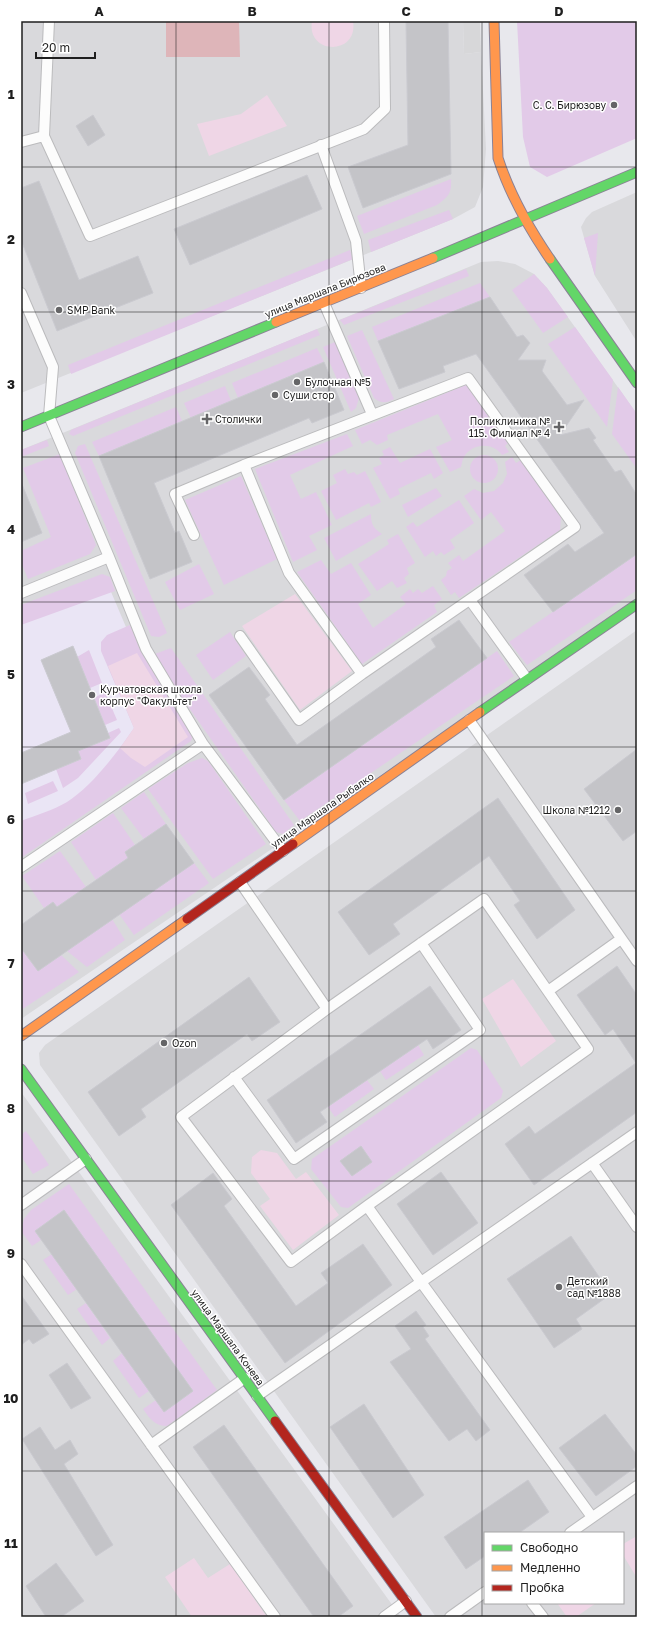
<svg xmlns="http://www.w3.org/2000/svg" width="658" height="1638" font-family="'Golos Text',sans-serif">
  <rect width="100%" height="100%" fill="#e8e8ed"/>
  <path fill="#d9d9dc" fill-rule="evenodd" d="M21 21H463L464 54 481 52 486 149 483 187 475 207 453 219 21 393Z
    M637 192V342L595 276 581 227 586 218 592 212Z
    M498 261 515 264 534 274 547 288 637 414V601L21 1019V450L481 262Z
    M637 630V1617H436L40 1065 39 1053 45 1045ZM485 1533H623V1603H485Z
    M21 1092 401 1617H21Z"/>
  <path fill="#eae5f5" d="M106 580 137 653 188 737 21 853V613Z"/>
  <path fill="#e2cae8" d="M517 21H637V138L547 177 530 167 523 137Z
    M451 179C452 194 448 197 437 205L364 234 357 216Z
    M449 210 453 219 371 252 368 240Z
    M598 233 595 276 584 238Z
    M350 250 353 259 71 374 68 365Z
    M466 269 469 276 344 325 340 320Z
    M534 274 547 288 568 317 543 333 512 290Z
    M480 283 490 297 378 341 372 327Z
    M575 327 613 380 607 427 548 344Z
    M317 329 320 335 73 436 69 434 71 430Z
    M362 330 394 399C386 403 382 404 374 398L347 336Z
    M335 342 359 398 356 408 351 412 323 347Z
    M317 348 324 362 238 398 232 383Z
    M466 385 508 443 505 446 509 452 502 455C493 442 472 443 464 457 462 460 462 464 461 467L450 472 436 447 452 440 438 414 387 435 388 440 377 445 370 440 362 444 355 430Z
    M225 386 231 401 191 418 184 403Z
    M618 387 637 414V469L612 434Z
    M176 407 182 421 99 456 92 442Z
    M347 434 353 446 290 475 301 499 316 492 332 525 309 536 317 550 293 562 255 469Z
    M47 440 49 446 21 457V450Z
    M85 444 167 633 159 637 151 636 75 453 78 446Z
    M390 447 400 463 430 449 443 473 434 479 431 473 398 489 400 494 390 499 373 468 382 464 379 458 384 455 382 451Z
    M60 454 96 545 90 554 28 579 21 562V551L51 537 23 468Z
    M470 469a14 14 0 1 1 28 0a14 14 0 1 1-28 0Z
    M512 457 516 463 521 460 561 517 560 530 459 598 455 592 451 595 441 580 446 576 447 571 452 568 448 563 459 555 463 561 505 531 491 512 481 520 464 496 474 489 483 493 494 491 503 483 507 474 505 462Z
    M345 469 348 474 354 472 357 475 365 471 381 502 371 507 369 503 336 520 321 491 337 483 333 475Z
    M241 476 277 559 224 585 185 500Z
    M436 488 442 496 408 517 402 505Z
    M459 500 474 523 450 540 455 548 444 555 441 552 436 556 433 551 425 557 406 527 413 522 417 527Z
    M371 514C371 524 373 528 382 534L336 561 324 538Z
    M398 534 415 563 407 568 409 574 404 578 407 583 397 588 392 581 377 591 358 564 389 544 387 540Z
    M637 554V590L527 665 509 642Z
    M321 560 331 574 351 563 371 595 358 604 373 628 406 604 400 597 410 589 413 593 418 589 422 593 433 586 442 599 434 605 437 612 362 664 297 572Z
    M199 564 214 594 180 610 165 582Z
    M102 574 110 577 115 591 21 625V605Z
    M130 625 141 652 193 736 191 741 21 858V821C36 815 54 810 67 802 92 786 117 753 134 728L101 651V642L107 635Z
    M230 632 246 656 213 680 196 655Z
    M171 648 294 825 283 834 276 832 173 685 155 654Z
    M89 650 102 683 90 688 77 657Z
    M497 651 514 676 300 821 284 800Z
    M105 692 117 720 105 725 94 698Z
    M119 728 121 732 78 778 63 788 56 769 81 759 78 751 110 738 108 733Z
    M202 758 208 761 266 844 213 879 148 789 188 763Z
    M53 781 58 791 28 804 25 793Z
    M144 792 166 824 144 839 121 808Z
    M113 813 135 845 125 852 128 858 96 880 71 842Z
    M60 851 86 887 57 907 53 903 44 908 22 876Z
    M194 863 209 883 134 935 119 914Z
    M112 919 125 940 87 967 67 951Z
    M21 948 38 971 61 955 79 972 21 1010Z
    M418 1045 424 1055 386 1080 380 1071Z
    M471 1048 477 1050 503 1091 501 1098 348 1208 341 1207 311 1169 312 1159Z
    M367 1080 374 1089 335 1117 328 1107Z
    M26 1131 49 1165 33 1174 21 1156V1135Z
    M69 1184 217 1390 167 1426C155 1426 150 1419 143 1409L156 1400 164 1412 193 1391 64 1210 35 1231 41 1240 32 1246 21 1231 24 1219 31 1210Z
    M52 1254 77 1289 68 1295 43 1260Z
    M86 1303 110 1338 102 1345 77 1309Z
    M122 1353 149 1391 139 1398 113 1361Z"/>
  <path fill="#efd6e6" d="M312 21H353C359 56 306 55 312 21Z
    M267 95 287 126 209 156 197 124 241 114Z
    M295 594 352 671 300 710 242 626Z
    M137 653 188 737 145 767 131 758 120 748 134 728 108 666Z
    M513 979 556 1041 521 1067 482 999Z
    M261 1150 277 1153 296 1179 306 1172 339 1215 293 1250 260 1206 270 1199 251 1173 252 1157Z
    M637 1536V1578L623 1555V1544Z
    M194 1558 208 1578 230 1564 267 1617H192L165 1577Z
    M557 1603H596L576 1617H567Z"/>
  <path fill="#deb5b9" d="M166 21H239L240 57H166Z"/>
  <path fill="#d7d7d9" d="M463 21H480L481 52 464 54Z"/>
  <path fill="#c4c4c8" stroke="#cacad0" d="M406 21H448L451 174 363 208 348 167 408 145Z
    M93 115 105 135 88 146 76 126Z
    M307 175 322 209 190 265 174 229Z
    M39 181 79 280 138 256 153 293 57 331 21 240V188Z
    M490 297 517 337 523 335 530 343 518 360H546L542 371 567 405 584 400 560 435 589 428 596 438 593 440 615 472 621 470 637 495V554L553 612 524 575 568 544 575 552 604 533 476 354 443 366 445 372 399 389 378 341Z
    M324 362 344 410 312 423 309 418 154 483 175 533 179 531 192 562 150 579 99 456Z
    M21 482 42 533 21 542Z
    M459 620 487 658 284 800 209 695 249 667 270 695 265 699 297 745 436 647 431 639Z
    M73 646 110 738 78 751 81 759 21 784V753L71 732 41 660Z
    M637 749V831L623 841 584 789Z
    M498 798 575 910 537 939 514 905 520 901 489 856 393 924 400 934 369 955 338 912Z
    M166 824 194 863 38 971 21 948V925L53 902 57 907 128 858 125 852Z
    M617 966 637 995V1112L534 1185 505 1144 529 1126 535 1134 636 1063 613 1029 605 1035 577 995Z
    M249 977 280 1022 252 1041 247 1034 141 1109 146 1117 119 1136 88 1092Z
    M430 986 461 1030 433 1049 427 1039 367 1080 320 1112 327 1122 296 1143 267 1100Z
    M361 1146 372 1162 352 1176 340 1161Z
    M441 1172 478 1223 433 1255 397 1204Z
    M213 1173 232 1199 224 1206 296 1306 328 1283 321 1273 363 1244 392 1285 285 1363 171 1205Z
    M64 1210 193 1391 164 1412 35 1231Z
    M571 1236 611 1294 576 1319 582 1329 554 1348 507 1279Z
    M21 1295 49 1334 33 1344 29 1339 21 1345Z
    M416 1311 426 1325 423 1327 429 1336 425 1339 490 1430 476 1441 467 1429 449 1441 390 1362 411 1349 395 1326Z
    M67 1363 91 1398 71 1409 49 1375Z
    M364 1404 424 1495 393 1518 330 1427Z
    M605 1414 637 1455V1466L596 1496 559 1448Z
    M224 1425 353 1606 338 1617H314L193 1447Z
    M40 1427 55 1450 70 1440 78 1454 64 1464 113 1545 96 1556 22 1439Z
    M528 1480 549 1512 519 1533H485V1556L466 1569 444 1537Z
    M56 1563 84 1601 61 1617H46L26 1586Z"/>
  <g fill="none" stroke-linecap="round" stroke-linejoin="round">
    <defs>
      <path id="lane" d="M49 21 44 136 90 236 364 129 385 109 384 21
        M21 142 44 136
        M321 145 356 241 361 288
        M21 293 53 367 49 416 109 557 146 649 203 744 283 851
        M324 303 372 414
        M194 535 175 494 244 465
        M21 593 109 557
        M470 600 527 679
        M240 636 299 720 362 674 575 527 468 378 244 465 289 573 362 674
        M469 720 637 961
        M21 867 203 744
        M240 882 327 1009
        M484 899 588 1049 367 1206 291 1262 181 1117 327 1009Z
        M548 991 621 939
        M234 1077 294 1159 480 1030 421 943
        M592 1163 637 1227
        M21 1205 86 1159
        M367 1206 421 1282 592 1517
        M21 1264 275 1617
        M257 1396 637 1132
        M151 1445 245 1378
        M570 1533 637 1486
        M532 1603 543 1617
        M384 1617 406 1601
        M450 1617 485 1592"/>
      <path id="fast" d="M433 258 637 172
        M550 259 637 383
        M21 427 276 322
        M480 712 637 604
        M21 1069 275 1421"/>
      <path id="slow" d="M494 21 498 158C510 195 528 227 550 259
        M276 322 433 258
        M293 844 480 712
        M21 1036 187 919"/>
      <path id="jam" d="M187 919 293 844
        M275 1421 417 1617"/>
    </defs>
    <use href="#lane" stroke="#bbbbbd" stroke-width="12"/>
    <use href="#fast" stroke="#8a8296" stroke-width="11"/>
    <use href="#slow" stroke="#8a8296" stroke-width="11"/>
    <use href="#jam" stroke="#8a8296" stroke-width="11"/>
    <use href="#lane" stroke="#fcfcfc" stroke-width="10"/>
    <use href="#fast" stroke="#63d668" stroke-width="9"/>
    <use href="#slow" stroke="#ff974d" stroke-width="9"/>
    <use href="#jam" stroke="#b3261e" stroke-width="9"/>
  </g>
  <path fill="none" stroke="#1f1f1f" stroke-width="1" stroke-opacity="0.55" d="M176 21V1617M329 21V1617M482 21V1617M21 167H637M21 312H637M21 457H637M21 602H637M21 747H637M21 891H637M21 1036H637M21 1181H637M21 1326H637M21 1471H637"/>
  <g fill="#656567" stroke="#fff" stroke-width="1.5">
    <circle cx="614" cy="105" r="4"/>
    <circle cx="59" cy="310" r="4"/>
    <circle cx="297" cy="382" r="4"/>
    <circle cx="275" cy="395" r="4"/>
    <path d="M205 413h4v4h4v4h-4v4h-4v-4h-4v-4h4z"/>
    <path d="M557 421h4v4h4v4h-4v4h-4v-4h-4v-4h4z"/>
    <circle cx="92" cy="695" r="4"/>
    <circle cx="618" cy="810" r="4"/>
    <circle cx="164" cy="1043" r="4"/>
    <circle cx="559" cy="1287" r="4"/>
  </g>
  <g text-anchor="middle" stroke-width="3" stroke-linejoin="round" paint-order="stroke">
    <g font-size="10" fill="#1f1f1f" stroke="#fff" text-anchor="start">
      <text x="606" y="109" text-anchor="end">С. С. Бирюзову</text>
      <text x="67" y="314">SMP Bank</text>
      <text x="305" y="386">Булочная №5</text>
      <text x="283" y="399">Суши стор</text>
      <text x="215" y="423">Столички</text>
      <text x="550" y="425" text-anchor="end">Поликлиника №<tspan x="550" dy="12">115. Филиал № 4</tspan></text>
      <text x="100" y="693">Курчатовская школа<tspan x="100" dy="12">корпус "Факультет"</tspan></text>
      <text x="610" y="814" text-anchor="end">Школа №1212</text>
      <text x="172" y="1047">Ozon</text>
      <text x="567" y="1285">Детский<tspan x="567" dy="12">сад №1888</tspan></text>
    </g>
    <g font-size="10" fill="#1f1f1f" stroke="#fff">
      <text transform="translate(325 290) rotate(-22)" y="4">улица Маршала Бирюзова</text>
      <text transform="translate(322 810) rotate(-35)" y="4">улица Маршала Рыбалко</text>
      <text transform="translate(228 1337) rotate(54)" y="4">улица Маршала Конева</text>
    </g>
  </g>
  <rect width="658" height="1638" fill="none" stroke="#ffffff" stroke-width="44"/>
  <rect x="484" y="1532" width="140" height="72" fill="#ffffff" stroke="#a5a5a5"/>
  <rect x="492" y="1545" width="20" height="6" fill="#63d668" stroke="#a5a5a5"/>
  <text x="520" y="1552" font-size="12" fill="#1f1f1f">Свободно</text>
  <rect x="492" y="1565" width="20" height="6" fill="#ff974d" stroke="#a5a5a5"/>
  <text x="520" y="1572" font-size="12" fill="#1f1f1f">Медленно</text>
  <rect x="492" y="1585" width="20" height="6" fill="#b3261e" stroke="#a5a5a5"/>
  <text x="520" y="1592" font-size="12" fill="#1f1f1f">Пробка</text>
  <path d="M36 52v6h59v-6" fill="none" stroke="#1f1f1f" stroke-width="2"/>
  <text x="42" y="52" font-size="12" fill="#1f1f1f" stroke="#ffffff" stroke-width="3" paint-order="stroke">20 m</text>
  <rect x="22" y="22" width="614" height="1594" fill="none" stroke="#1f1f1f" stroke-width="1.5"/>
  <g font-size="13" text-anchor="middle" font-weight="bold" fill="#1f1f1f">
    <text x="99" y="16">A</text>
    <text x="252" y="16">B</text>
    <text x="406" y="16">C</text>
    <text x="559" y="16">D</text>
    <text x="11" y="99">1</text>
    <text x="11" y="244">2</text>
    <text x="11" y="389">3</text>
    <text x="11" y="534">4</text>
    <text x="11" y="679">5</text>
    <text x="11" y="824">6</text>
    <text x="11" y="968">7</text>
    <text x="11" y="1113">8</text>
    <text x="11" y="1258">9</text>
    <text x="11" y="1403">10</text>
    <text x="11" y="1548">11</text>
  </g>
</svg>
